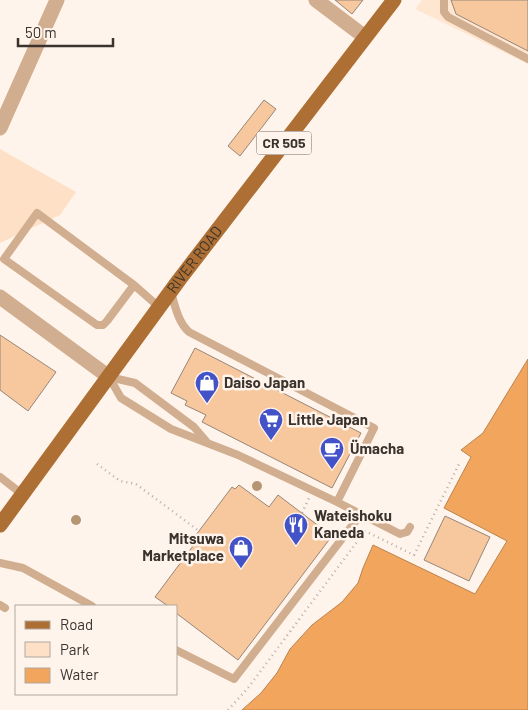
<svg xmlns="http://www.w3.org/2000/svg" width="528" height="710" font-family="Barlow,sans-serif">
  <rect width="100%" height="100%" fill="#fff4eb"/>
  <path fill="#ffe6d1" d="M422 0H528V64L415 9Z"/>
  <path fill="#fee0c6" d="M0 149 76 192 60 215 0 243Z"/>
  <path fill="#f2a55c" stroke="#bb834e" d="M528 359V710H242L261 693 277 673 290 649 312 625 342 602 358 583 363 568 373 545 475 594 507 541 444 508 471 457 461 450 483 433Z"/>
  <path fill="#f7c79e" stroke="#978779" d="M335 0H363L352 14Z
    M451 0H528V51L456 14Z
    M264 100 276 109 240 156 228 146Z
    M0 335 56 372 28 411 0 390Z
    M195 348 361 433 332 488 202 422 206 415 185 405 187 401 171 393Z
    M239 485 269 507 278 495 332 536 238 660 176 613V606H168L155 597 196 542 193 539 232 487 235 489Z
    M445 516 490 537 469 581 424 560Z"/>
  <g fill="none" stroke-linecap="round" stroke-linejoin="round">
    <path stroke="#b7aea6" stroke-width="2.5" stroke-dasharray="1 4" stroke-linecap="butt" d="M97 464 120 481 136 484 199 531
      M302 513 309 498
      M228 710 248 688 365 531 414 555 460 462"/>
    <path stroke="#d1ae90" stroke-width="8" d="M444 0V12L448 17 528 59
      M134 285 107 321 103 325H97L4 259 37 213 134 285 159 307
      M171 292C175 306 178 322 189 332L374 428 337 502
      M109 377 121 398 171 429 238 455 337 502 400 534 407 532 410 527
      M109 377 135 383 194 427 206 441
      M0 477 22 494
      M0 563 23 568 92 606
      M0 605 5 608
      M176 650 234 679 361 514"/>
    <path stroke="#d1ae90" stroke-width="15" d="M316 0 365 37
      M0 128 57 0
      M0 297 109 377"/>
    <path stroke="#ad6f33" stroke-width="15" id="s1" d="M0 525 179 280 394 0"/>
  </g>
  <g fill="#b69573">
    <circle cx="257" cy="486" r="5"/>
    <circle cx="76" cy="520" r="5"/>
  </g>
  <defs>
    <symbol id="shop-pin" viewBox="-11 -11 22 30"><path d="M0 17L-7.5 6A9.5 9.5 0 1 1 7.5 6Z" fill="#4353c7" stroke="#fff4eb"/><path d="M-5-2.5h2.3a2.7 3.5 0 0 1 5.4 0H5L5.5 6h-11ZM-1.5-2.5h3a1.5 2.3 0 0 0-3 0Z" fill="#fff"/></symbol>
    <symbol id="supermarket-pin" viewBox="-11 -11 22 30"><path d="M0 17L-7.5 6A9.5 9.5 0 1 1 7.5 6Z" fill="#4353c7" stroke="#fff4eb"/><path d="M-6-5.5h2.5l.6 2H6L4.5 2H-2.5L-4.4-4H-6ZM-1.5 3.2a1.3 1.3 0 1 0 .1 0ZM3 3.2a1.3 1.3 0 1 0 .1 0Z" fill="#fff"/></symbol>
    <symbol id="cafe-pin" viewBox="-11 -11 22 30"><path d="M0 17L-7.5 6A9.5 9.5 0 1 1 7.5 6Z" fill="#4353c7" stroke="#fff4eb"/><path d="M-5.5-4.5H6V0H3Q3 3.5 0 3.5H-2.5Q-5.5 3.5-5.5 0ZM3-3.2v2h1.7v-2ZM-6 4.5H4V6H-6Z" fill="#fff"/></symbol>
    <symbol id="restaurant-pin" viewBox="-11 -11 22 30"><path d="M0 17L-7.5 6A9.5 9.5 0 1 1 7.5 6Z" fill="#4353c7" stroke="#fff4eb"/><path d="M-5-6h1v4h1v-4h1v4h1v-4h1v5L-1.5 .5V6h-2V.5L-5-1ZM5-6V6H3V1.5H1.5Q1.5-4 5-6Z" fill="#fff"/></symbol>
  </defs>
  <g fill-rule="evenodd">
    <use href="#shop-pin" x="193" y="369" width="28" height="38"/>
    <use href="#supermarket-pin" x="257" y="406" width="28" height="38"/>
    <use href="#cafe-pin" x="318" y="435" width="28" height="38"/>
    <use href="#restaurant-pin" x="282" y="511" width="28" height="38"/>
    <use href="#shop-pin" x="227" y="534" width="28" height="38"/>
  </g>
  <g text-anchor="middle" stroke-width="5" stroke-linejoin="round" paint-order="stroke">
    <rect fill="#fff4eb" stroke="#756d66" stroke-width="1" x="256.5" y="131.5" width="55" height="23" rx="4"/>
    <g font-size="14" font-weight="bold" fill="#3a332d">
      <text x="284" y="148">CR 505</text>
    </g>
    <g font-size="15" fill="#3a332d" stroke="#fff4eb">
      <text dy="5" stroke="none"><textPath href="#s1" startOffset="329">RIVER ROAD</textPath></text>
    </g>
    <g font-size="15" font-weight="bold" fill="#3a332d" stroke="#fff4eb" text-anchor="start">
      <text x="224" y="388">Daiso Japan</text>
      <text x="288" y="425">Little Japan</text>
      <text x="350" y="454">Ümacha</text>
      <text x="314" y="521">Wateishoku<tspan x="314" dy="17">Kaneda</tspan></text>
      <text x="224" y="544" text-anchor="end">Mitsuwa<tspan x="224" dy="17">Marketplace</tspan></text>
    </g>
  </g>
  <rect x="15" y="605" width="162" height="90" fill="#fff4eb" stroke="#b0a79f"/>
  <rect x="25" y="621" width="25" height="8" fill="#ad6f33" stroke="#b0a79f"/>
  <text x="60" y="630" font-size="15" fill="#3a332d">Road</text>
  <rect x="25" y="642" width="25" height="15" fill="#fee0c6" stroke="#b0a79f"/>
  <text x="60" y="655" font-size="15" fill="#3a332d">Park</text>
  <rect x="25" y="668" width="25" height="15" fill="#f2a55c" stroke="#b0a79f"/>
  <text x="60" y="680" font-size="15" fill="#3a332d">Water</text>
  <path d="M18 38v8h95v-8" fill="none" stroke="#3a332d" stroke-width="2.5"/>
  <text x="25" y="38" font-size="15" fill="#3a332d" stroke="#fff4eb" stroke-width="4" paint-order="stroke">50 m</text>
</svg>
